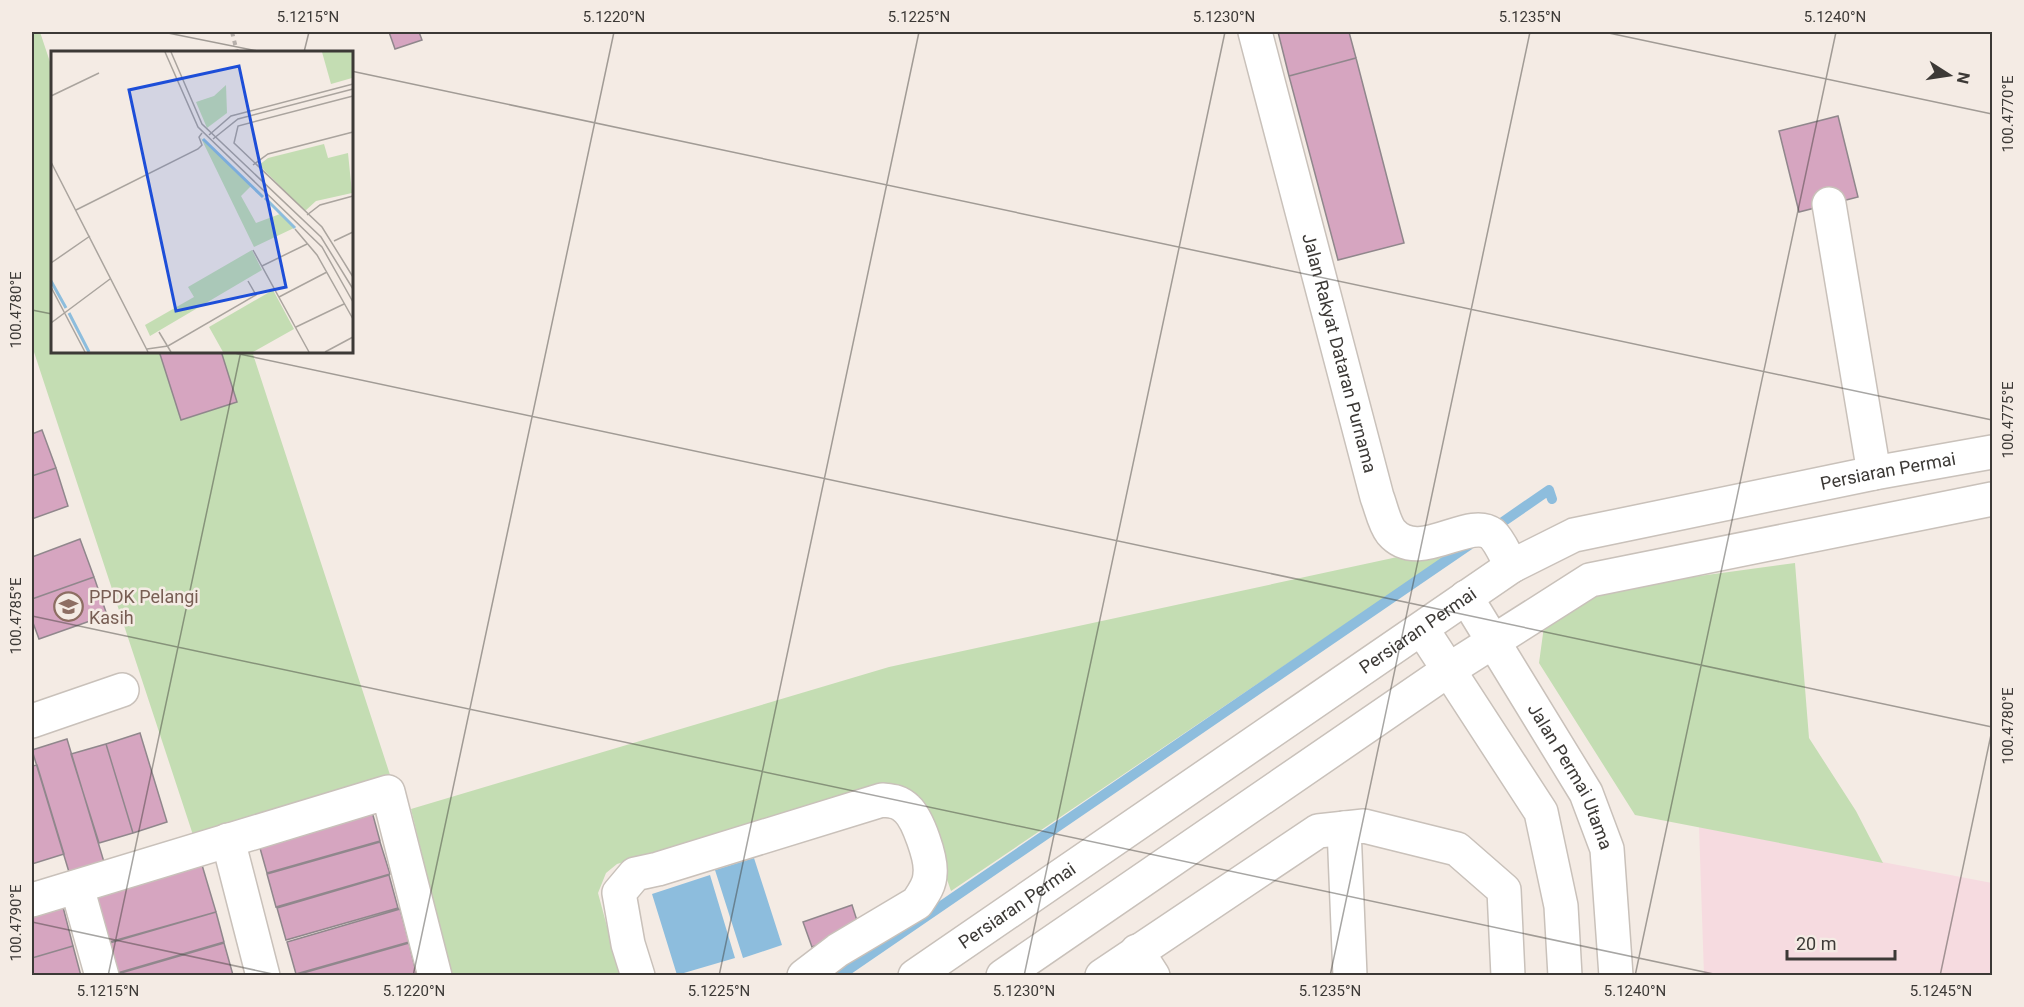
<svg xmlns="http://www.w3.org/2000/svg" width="2024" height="1007" font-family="Roboto,sans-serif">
  <rect width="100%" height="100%" fill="#f4ebe4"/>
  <path fill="#f6dbe0" d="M1699 827 1992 883V975H1704Z"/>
  <path fill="#c4ddb3" d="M32 32H40L52 68V351H252L392 781 193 835 32 346Z
    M1467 542 951 891 920 802 884 784 617 864 606 873 598 893 620 975H451L411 809 889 667Z
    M1795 563 1809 738 1856 811 1883 863 1635 815 1539 663 1545 619 1597 590Z"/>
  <path fill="#8dbddd" d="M754 858 782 945 743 958 715 870Z
    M710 875 735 958 677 975 652 894Z"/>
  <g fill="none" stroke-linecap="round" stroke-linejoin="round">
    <path stroke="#8dbddd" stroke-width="10" d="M1494 528 1549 490 1552 499
      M839 976 1469 545"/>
  </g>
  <path fill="#d6a5c0" stroke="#90878c" stroke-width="1.5" d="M389 32H419L422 40 395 49Z
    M1278 32H1349L1356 58 1289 76Z
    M1356 58 1404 243 1338 260 1289 76Z
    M1838 116 1858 197 1799 212 1779 131Z
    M159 351H221L237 402 181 420Z
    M42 430 56 468 32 476V434Z
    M56 468 68 506 32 519V476Z
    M80 539 94 577 32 599V557Z
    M94 577 107 615 39 639 32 620V599Z
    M140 733 167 822 133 833 106 744Z
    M67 739 104 862 69 872 32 750Z
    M106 744 133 833 99 843 71 754Z
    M37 765 64 854 32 864V766Z
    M371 808 380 841 267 873 258 841Z
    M380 842 390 874 276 907 267 874Z
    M202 865 216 912 106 943 92 896Z
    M389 875 398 908 286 940 277 908Z
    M852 905 860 930 812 947 803 922Z
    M63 907 73 946 32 958V916Z
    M400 909 409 942 296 974 287 942Z
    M216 912 224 942 114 974 106 944Z
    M224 943 233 975H114Z
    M409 943 417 976 296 975Z
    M73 946 81 976H32V958Z"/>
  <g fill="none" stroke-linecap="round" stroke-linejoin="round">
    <defs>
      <g id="minor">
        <path id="s1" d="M1255 32 1377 497C1381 507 1384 523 1391 532 1419 565 1468 516 1492 534 1500 541 1506 557 1512 566"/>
        <path d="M1829 204 1874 473"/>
        <path id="s2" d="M1466 597 1586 793 1607 849 1616 976"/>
        <path d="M1422 629 1541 812 1561 906 1565 976"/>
        <path d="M32 721 122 690"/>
        <path d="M1344 828 1350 976"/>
        <path d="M228 840 263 976"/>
        <path d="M77 887 102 976"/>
        <path d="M32 900 388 792 435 976"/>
        <path d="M1137 951 1153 976"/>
        <path d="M638 976 628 944 619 893 635 874 658 869 882 800C892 801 899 801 907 809 918 819 932 859 930 874 930 885 923 894 917 903L838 950 804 976"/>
        <path id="s3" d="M915 976 1512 566 1574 535 1874 473 1992 452"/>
        <path d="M1003 976 1450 669 1590 580 1992 499"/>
        <path d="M1102 976 1318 831 1364 826 1457 849 1504 890 1508 976"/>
      </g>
    </defs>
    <use href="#minor" stroke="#c9c1ba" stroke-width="36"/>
    <path stroke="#b6afaa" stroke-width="4" stroke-dasharray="4.5 4.5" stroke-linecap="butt" d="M232 32 237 52"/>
    <use href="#minor" stroke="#fff" stroke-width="33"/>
  </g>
  <path fill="none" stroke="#3c3936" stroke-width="1.5" stroke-opacity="0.45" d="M163 32 262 52M1604 32 1992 114M304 52 309 32M351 71 1992 420M32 310 52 314M225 351 1992 727M32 616 1723 976M32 922 282 976M108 976 241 351M413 976 614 32M719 976 919 32M1024 976 1225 32M1330 976 1530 32M1635 976 1836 32M1940 976 1992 730"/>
  <defs>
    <symbol id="school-ring" viewBox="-11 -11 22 22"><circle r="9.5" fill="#f4ebe4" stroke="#8d6e63" stroke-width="1.5"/><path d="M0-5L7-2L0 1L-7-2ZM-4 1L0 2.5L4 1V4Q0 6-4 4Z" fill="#8d6e63"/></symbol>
  </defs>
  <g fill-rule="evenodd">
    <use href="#school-ring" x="52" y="590" width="33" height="33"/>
  </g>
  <g text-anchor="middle" stroke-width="5" stroke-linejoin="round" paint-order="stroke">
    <g font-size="18" fill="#3c3936" stroke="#f4ebe4">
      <text dy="6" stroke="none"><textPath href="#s1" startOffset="332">Jalan Rakyat Dataran Purnama</textPath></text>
      <text dy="6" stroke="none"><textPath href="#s3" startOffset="1114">Persiaran Permai</textPath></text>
      <text dy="6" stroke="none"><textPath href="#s3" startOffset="610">Persiaran Permai</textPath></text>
      <text dy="6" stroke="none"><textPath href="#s2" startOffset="208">Jalan Permai Utama</textPath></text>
      <text dy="6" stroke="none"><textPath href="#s3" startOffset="124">Persiaran Permai</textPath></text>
    </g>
    <g font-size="18" fill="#785e54" stroke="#f4ebe4" text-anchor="start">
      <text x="89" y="603">PPDK Pelangi<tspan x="89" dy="21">Kasih</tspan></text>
    </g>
  </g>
  <g transform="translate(51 51)">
    <rect width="302" height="302" fill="#f4ebe4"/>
    <path d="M271 1H301V27L280 33ZM175 34 176 62 156 77 145 51 163 45ZM150 87 200 135 190 145 205 172 229 163 243 177 203 196ZM273 93 277 107 297 102 301 142 265 150 254 160 208 114 217 107ZM201 199 211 219 99 285 94 274 143 246 137 236ZM222 239 243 278 202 301H172L158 276Z" fill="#c4ddb3"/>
    <path fill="none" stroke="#8dbddd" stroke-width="3" d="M152 88 212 146M214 147 244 177M0 230 15 257M18 262 38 301"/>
    <path fill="none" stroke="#aaa49e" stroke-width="1.5" d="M114 1 147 76 271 196 302 251M120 1 151 73 270 186 302 238M0 45 48 22M302 45 187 75 183 92 271 176 302 226M158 84 180 65 302 33M162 88 187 68 302 38M0 111 97 301M202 114 217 103 302 81M25 159 147 98 151 94 148 86 151 82M256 164 269 154 302 145M244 178 266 204 302 268M283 190 302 181M202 199 258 301M0 212 39 185M211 215 256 193M0 236 34 301M228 246 276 221M0 272 59 228M245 276 293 253M108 281 120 301M96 298 117 295 205 244 197 230M274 301 302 286"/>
    <path fill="#1d4ed8" fill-opacity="0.15" stroke="#1d4ed8" stroke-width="3" d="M188 15 235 236 125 260 78 39Z"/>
    <rect width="302" height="302" fill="none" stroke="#3c3936" stroke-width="3"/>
  </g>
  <rect width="2024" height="1007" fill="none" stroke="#f4ebe4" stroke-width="66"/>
  <g transform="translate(1949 75) rotate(102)" stroke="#f4ebe4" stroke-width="4.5" paint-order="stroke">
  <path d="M0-4.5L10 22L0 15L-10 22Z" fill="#3c3936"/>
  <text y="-9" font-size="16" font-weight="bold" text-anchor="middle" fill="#3c3936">N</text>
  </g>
  <path d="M1787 950v9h108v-9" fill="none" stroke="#3c3936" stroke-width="3"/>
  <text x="1796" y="950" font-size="18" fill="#3c3936" stroke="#f4ebe4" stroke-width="4.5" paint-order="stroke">20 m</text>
  <rect x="33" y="33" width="1958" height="941" fill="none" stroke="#3c3936" stroke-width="2"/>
  <g font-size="15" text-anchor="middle" fill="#3c3936">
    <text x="308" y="22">5.1215°N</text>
    <text x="614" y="22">5.1220°N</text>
    <text x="919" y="22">5.1225°N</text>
    <text x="1224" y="22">5.1230°N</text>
    <text x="1530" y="22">5.1235°N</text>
    <text x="1835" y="22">5.1240°N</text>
    <text transform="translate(2008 114) rotate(-90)" y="5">100.4770°E</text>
    <text transform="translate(16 310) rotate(-90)" y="5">100.4780°E</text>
    <text transform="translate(2008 420) rotate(-90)" y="5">100.4775°E</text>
    <text transform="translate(16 616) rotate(-90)" y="5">100.4785°E</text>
    <text transform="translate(2008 726) rotate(-90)" y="5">100.4780°E</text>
    <text transform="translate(16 923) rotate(-90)" y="5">100.4790°E</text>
    <text x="108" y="996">5.1215°N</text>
    <text x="414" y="996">5.1220°N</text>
    <text x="719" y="996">5.1225°N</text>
    <text x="1024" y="996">5.1230°N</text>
    <text x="1330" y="996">5.1235°N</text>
    <text x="1635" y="996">5.1240°N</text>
    <text x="1941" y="996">5.1245°N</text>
  </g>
</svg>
